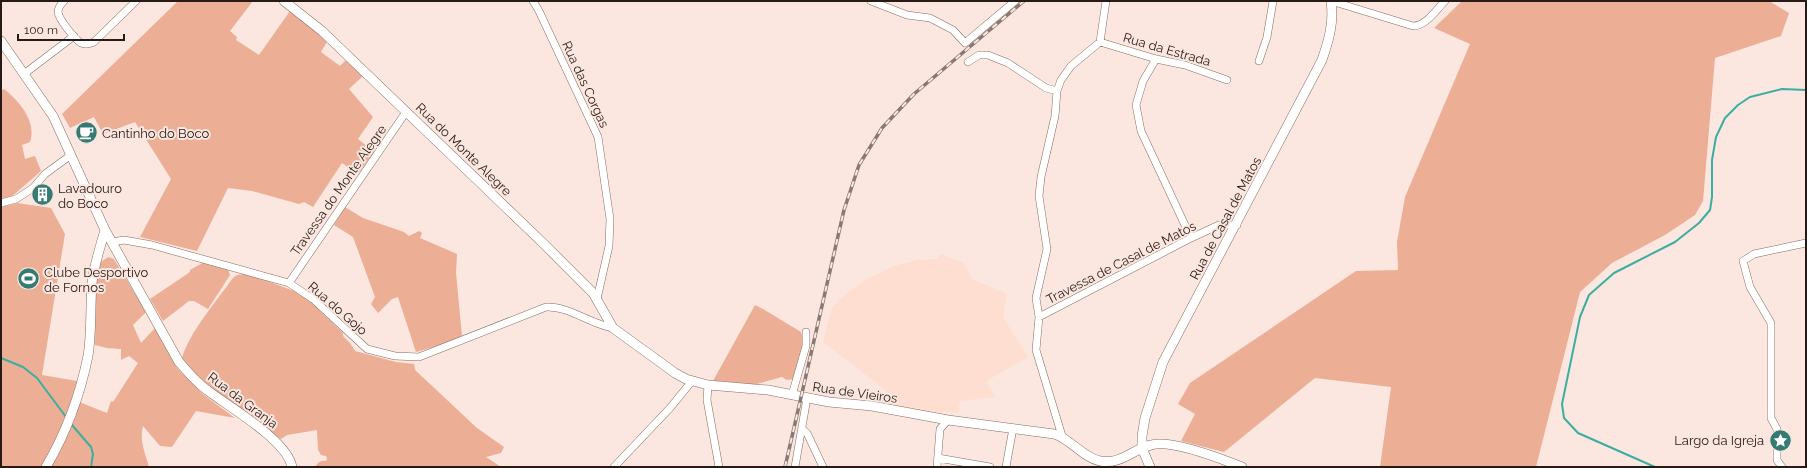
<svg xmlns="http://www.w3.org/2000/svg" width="1807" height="468" font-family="Raleway,sans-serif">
  <rect width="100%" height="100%" fill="#fbe7df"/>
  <path fill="#feded0" d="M940 254 962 262 967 267 972 279 1007 294 1003 317 1028 357 988 380V384L995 397 960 401 958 413 944 411 943 413 887 404 885 390 823 342 832 307 851 290 865 280 894 266 916 260 938 259Z"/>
  <path fill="#ecae94" d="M178 1H253L230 31 237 37 236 40 259 55 290 11 328 40 321 52 340 66 347 59 364 75 349 89 373 117 358 139 374 152 358 174 342 163 313 207 304 202 299 204 252 191 228 188 197 251 140 237 171 179 135 122 103 134 94 117 70 128 62 114Z
    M1462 1H1769L1789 13 1781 36 1715 58 1703 201 1695 215 1665 235 1612 263 1580 292 1536 467H1380L1391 387 1315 378 1224 452 1181 441 1195 414 1178 404 1190 383 1356 271 1398 270 1397 242 1405 197 1470 44 1434 28Z
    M4 89C19 101 37 121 30 142L22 145 25 159 35 156 41 171 10 198 1 201V91Z
    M17 203 51 208 65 234 42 375 77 381 62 430 42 467H1V207Z
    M345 207 363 218 404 232 409 236 419 231 422 233 420 238 457 254 456 273 462 336 441 345 416 352 398 297 392 299 378 313 371 304 375 297 353 237 334 225Z
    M108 257 114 259 146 312 133 325 141 343 155 328 177 368 204 395 235 418 196 411 172 447 160 446 143 426C139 440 145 453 149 467H51L75 418 79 402 107 413 111 401 113 402 138 363 129 356 121 360V349L107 348 95 345 96 285 101 262Z
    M204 262 228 269 230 275 208 309 194 301H189L163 321 150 299 190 272V270Z
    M245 274 254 276 294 291 306 298 343 333V336L350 343 355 351 396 362 414 364 415 370 477 428 504 447 501 453 486 457 501 467H315C318 463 320 460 326 461L327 459 326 456 321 455 318 450 317 430 287 435 281 439 207 384 196 375 182 358C189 333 218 299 233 278L237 275Z
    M755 305 763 309 801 332 804 342 794 379 787 380 782 377 753 385 713 381Z"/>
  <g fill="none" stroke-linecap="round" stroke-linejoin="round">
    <path stroke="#3baea2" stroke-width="2" d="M1 358 23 367 37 378 66 417
      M72 425 91 447 93 454 91 467
      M1655 467 1578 433 1564 418 1562 404 1580 317 1589 295 1614 273 1675 242 1699 223 1710 210 1712 197V160L1716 137 1725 118 1738 105 1750 97 1782 89 1806 90"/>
    <defs>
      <path id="street" d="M64 1C61 4 58 8 58 12 59 20 75 39 81 43 86 45 89 44 94 42L136 1
        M533 1 539 11 598 137 610 219 609 246 597 299
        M871 1 907 15 930 18 953 30 965 43 1015 1
        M1331 1 1413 26C1426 26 1436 10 1445 1
        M1100 42 1156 59 1185 65 1227 80
        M1156 59 1143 81 1136 105 1141 131 1191 238
        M1259 61 1267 37 1273 1
        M968 62 979 55H988L1008 63 1046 88 1057 91
        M24 74 74 36
        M1 203 16 199 33 188 45 174 71 155
        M112 242 124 240 152 245 289 283 313 299 367 349 395 356 419 357 546 307C569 306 590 324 613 328
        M289 283 406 112
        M1039 317 1191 238 1219 225H1237
        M708 385 707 400 719 467
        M792 395 806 346V332
        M802 429 807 433 823 467
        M1062 436 1036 350 1039 317 1036 298 1047 249 1039 196 1041 177 1055 116 1057 91 1061 80 1071 66 1100 42 1106 1
        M938 458 990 467
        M614 467 670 408 692 381
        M795 467 807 398
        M937 467 940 429 948 420
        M1006 467 1013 428
        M1782 467 1777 460V429L1771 418V323L1750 287 1743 261 1754 254 1806 243"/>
      <path id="secondary" d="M284 1 322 31 545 245 593 293 613 328 675 373 686 379 708 385 768 390 829 402 872 406 948 420 1054 434C1071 439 1082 457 1100 461 1121 465 1133 449 1151 445 1171 439 1222 459 1242 467
        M1 41 53 116 105 230 179 362C188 372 196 382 207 390 229 407 287 440 292 467
        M46 467C66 433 80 395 88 356 92 332 90 308 92 283 94 265 100 248 105 230
        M1150 467 1142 448V436L1145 418 1163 362 1322 60C1329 40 1334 22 1331 1"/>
    </defs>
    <use href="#street" stroke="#886c5f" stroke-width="8"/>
    <use href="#secondary" stroke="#886c5f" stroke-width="10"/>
    <use href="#street" stroke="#fff" stroke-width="7"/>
    <use href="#secondary" stroke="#fff" stroke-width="9"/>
    <defs>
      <path id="rail" d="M785 467 844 210 859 165 882 128 914 94 1024 1"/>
    </defs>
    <use href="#rail" stroke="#887972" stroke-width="3.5"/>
    <use href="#rail" stroke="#fbe7df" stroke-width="2" stroke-dasharray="6" stroke-linecap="butt"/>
  </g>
  <defs>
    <symbol id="cafe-disc" viewBox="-11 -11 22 22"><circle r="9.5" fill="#357b73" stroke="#fbe7df"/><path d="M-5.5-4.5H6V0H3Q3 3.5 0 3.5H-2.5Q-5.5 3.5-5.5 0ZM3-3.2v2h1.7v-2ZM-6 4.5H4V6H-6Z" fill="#fff"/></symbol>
    <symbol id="building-disc" viewBox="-11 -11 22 22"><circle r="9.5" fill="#357b73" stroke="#fbe7df"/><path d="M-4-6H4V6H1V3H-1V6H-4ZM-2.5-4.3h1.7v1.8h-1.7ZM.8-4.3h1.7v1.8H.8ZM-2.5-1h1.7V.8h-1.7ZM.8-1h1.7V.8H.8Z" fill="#fff"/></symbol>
    <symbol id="stadium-disc" viewBox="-11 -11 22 22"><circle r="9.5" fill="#357b73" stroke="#fbe7df"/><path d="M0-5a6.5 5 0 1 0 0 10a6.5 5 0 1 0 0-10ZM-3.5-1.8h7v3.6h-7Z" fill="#fff"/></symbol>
    <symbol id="sight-disc" viewBox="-11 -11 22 22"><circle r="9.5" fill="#357b73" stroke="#fbe7df"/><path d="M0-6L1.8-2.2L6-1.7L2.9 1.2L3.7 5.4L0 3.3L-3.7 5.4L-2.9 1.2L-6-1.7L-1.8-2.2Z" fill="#fff"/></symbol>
  </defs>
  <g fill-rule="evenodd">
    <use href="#cafe-disc" x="74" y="120" width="25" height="25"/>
    <use href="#building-disc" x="30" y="182" width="25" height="25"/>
    <use href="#stadium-disc" x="16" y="266" width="25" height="25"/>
    <use href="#sight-disc" x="1768" y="428" width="25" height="25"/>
  </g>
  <g text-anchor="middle" stroke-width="4" stroke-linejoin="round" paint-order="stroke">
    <g font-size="13" fill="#261b16" stroke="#fbe7df">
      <text transform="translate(1167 49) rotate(16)" y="5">Rua da Estrada</text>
      <text transform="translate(586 84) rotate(65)" y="5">Rua das Corgas</text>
      <text transform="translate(464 149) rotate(44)" y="5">Rua do Monte Alegre</text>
      <text transform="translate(338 190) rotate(-55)" y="5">Travessa do Monte Alegre</text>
      <text transform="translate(1225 218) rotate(-62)" y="5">Rua de Casal de Matos</text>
      <text transform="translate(1121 262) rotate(-27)" y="5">Travessa de Casal de Matos</text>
      <text transform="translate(338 308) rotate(41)" y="5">Rua do Gojo</text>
      <text transform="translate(855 392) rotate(8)" y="5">Rua de Vieiros</text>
      <text transform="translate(243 400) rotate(37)" y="5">Rua da Granja</text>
    </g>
    <g font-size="13" fill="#261b16" stroke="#fbe7df" text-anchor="start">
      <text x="102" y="138">Cantinho do Boco</text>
      <text x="58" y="193">Lavadouro<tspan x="58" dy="15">do Boco</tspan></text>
      <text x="44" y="277">Clube Desportivo<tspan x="44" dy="15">de Fornos</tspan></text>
      <text x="1764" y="445" text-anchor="end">Largo da Igreja</text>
    </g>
  </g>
  <rect width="1807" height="468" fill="none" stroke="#261b16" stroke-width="4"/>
  <path d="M18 34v6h106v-6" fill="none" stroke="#261b16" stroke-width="2"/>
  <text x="24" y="34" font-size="12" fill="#261b16" stroke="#fbe7df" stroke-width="3" paint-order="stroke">100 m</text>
</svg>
